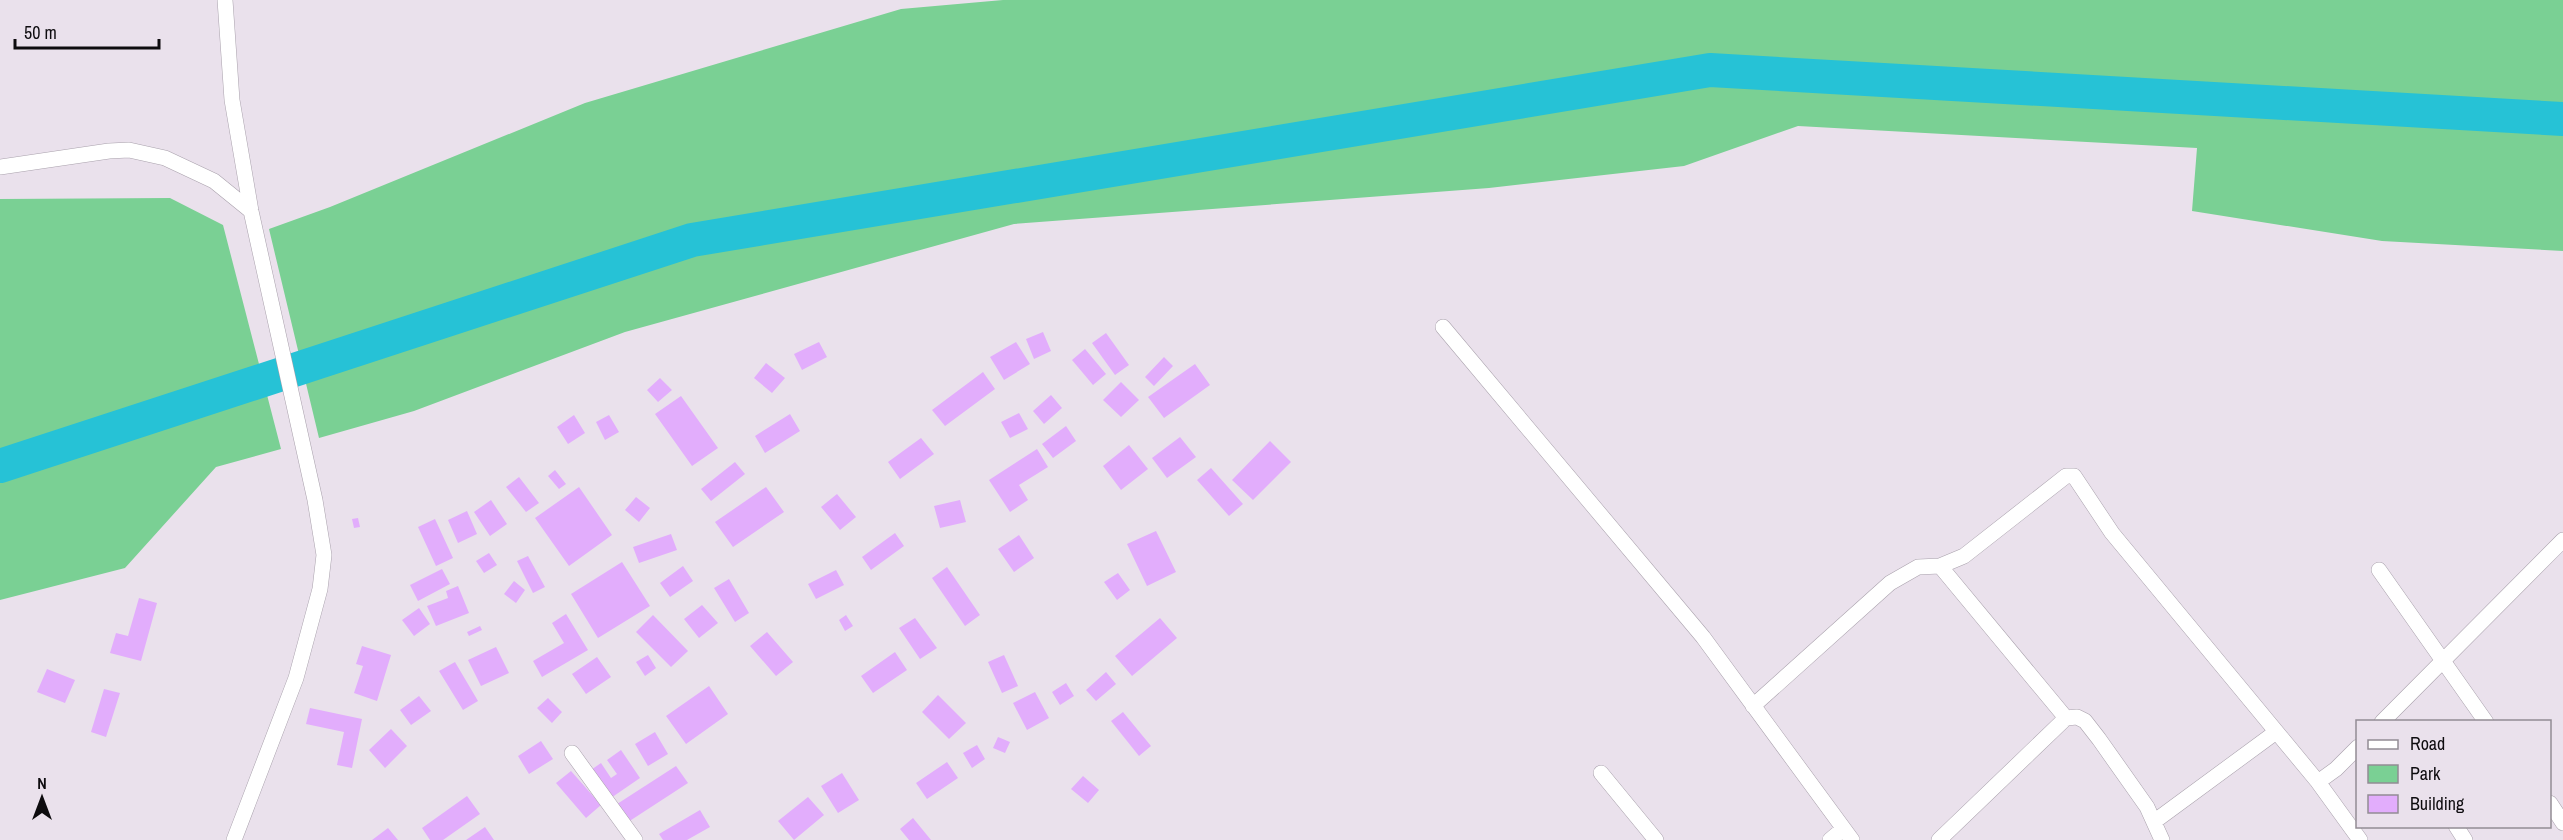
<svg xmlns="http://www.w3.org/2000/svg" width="2563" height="840" font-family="'Archivo Narrow',sans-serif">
  <rect width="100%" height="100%" fill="#eae1ec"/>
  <path fill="#7ad094" d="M1003 0H2563V251L2382 241 2192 211 2197 148 1798 126 1684 166 1489 188 1014 224 625 332 414 411 319 438 269 229 330 207 585 103 901 9Z
    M170 198 223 225 281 449 216 467 125 568 0 600V199Z"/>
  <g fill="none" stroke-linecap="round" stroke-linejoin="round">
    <path stroke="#26c2d6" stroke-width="34" d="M0 466 692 240 1710 70 2563 119"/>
  </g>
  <path fill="#e2adfc" d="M1043 332 1051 351 1034 359 1026 339Z
    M1106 333 1129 365 1115 375 1092 343Z
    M819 342 827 357 802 370 794 354Z
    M1016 342 1030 364 1004 380 990 357Z
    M1085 349 1106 374 1093 385 1072 360Z
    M1164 357 1173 366 1154 386 1145 377Z
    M766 363 785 378 772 393 754 378Z
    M1195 364 1210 385 1164 418 1148 397Z
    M983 372 995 389 945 426 932 410Z
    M660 378 672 390 658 402 647 390Z
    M1121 382 1139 400 1121 417 1103 400Z
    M1051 395 1062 408 1044 424 1033 411Z
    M681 396 718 448 692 466 655 414Z
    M1019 413 1028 429 1010 438 1001 422Z
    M790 414 800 431 765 453 755 436Z
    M574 415 585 433 568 444 557 427Z
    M609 415 619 432 605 440 596 422Z
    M1066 426 1076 441 1053 458 1042 444Z
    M1180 437 1196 457 1167 478 1152 458Z
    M921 438 934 454 900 479 888 462Z
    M1270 441 1291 462 1253 500 1232 480Z
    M1129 445 1148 469 1121 490 1103 466Z
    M1037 449 1048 467 1019 485 1028 500 1010 512 989 480Z
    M735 462 745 474 711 501 701 489Z
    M1211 468 1243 504 1229 516 1197 480Z
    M555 470 566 484 559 489 548 476Z
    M519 477 539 503 526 512 506 487Z
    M579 487 612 535 569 566 535 518Z
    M766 487 784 512 733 547 715 522Z
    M837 494 856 517 840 530 821 507Z
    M636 497 650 508 639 522 625 510Z
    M491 500 507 524 490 536 474 512Z
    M960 500 966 522 940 528 934 506Z
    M467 511 477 534 458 543 448 520Z
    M358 518 360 527 354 528 352 519Z
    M435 519 453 558 436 566 418 527Z
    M1156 531 1176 572 1147 586 1127 544Z
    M895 533 904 546 871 570 862 557Z
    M671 534 677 550 639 563 633 547Z
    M1019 535 1034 558 1014 572 998 549Z
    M489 553 497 565 484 573 476 561Z
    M528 556 545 587 533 593 517 561Z
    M622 562 650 606 598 638 571 594Z
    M683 566 693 581 670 597 660 583Z
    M947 567 980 615 965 626 932 578Z
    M442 569 450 584 418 601 410 585Z
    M836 570 844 585 816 599 808 584Z
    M1118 573 1130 590 1117 600 1104 582Z
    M729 579 749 613 735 622 714 588Z
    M514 581 525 590 516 603 504 594Z
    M458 586 469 613 436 626 427 606 448 598 446 591Z
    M139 598 157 603 141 661 110 653 116 633 128 636Z
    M702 605 718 623 699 638 684 619Z
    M419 608 430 624 414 636 402 620Z
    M566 614 588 650 542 677 533 661 564 643 552 623Z
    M653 615 688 651 671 667 636 632Z
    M846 615 853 626 845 631 839 620Z
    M915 618 937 648 920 659 899 628Z
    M1160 618 1177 638 1132 676 1115 656Z
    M480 626 482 630 469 636 467 632Z
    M767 632 793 662 776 676 750 646Z
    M362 646 391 655 377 701 354 693 363 666 356 664Z
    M496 647 509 673 481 686 468 660Z
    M895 652 907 670 873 693 861 676Z
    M648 655 656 668 645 676 636 662Z
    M1004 655 1018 686 1002 693 988 662Z
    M597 657 611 677 586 694 572 674Z
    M455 662 478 701 463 710 439 671Z
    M47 669 75 680 65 703 37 692Z
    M1106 672 1116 684 1096 701 1086 690Z
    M1066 683 1074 696 1060 705 1052 692Z
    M709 686 728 714 686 744 666 716Z
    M104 689 120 693 106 737 91 732Z
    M1035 692 1049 718 1027 730 1013 703Z
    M938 695 966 723 949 739 922 712Z
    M419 696 431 711 411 725 400 710Z
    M548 698 562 712 552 723 537 708Z
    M310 708 362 719 352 768 337 765 344 732 306 724Z
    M1123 712 1151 746 1139 756 1111 721Z
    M391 729 407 746 385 768 369 750Z
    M655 732 668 754 648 766 635 744Z
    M998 737 1010 742 1005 753 993 748Z
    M541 741 553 759 529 774 518 756Z
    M977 745 985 759 972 768 963 753Z
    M621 750 640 778 608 800 588 772 601 763 611 778 617 774 607 760Z
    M947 762 958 778 927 799 916 783Z
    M676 766 688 783 625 824 614 806Z
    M571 771 601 805 586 818 556 783Z
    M842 773 859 800 838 813 821 786Z
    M1083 776 1099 790 1088 803 1071 789Z
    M467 796 480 814 443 840H430L422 828Z
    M808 797 824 815 794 840 778 821Z
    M700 810 710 827 687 840H663L659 834Z
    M913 818 931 840H909L900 829Z
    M485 827 494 840H466Z
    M388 828 398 840H372Z"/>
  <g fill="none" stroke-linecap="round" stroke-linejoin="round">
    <defs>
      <path id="minor" d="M225 0 232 100 251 211 315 500 324 555 320 589 296 678 234 840
        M0 167 109 151 129 150 165 158 214 181 251 211
        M1443 327 1703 637 1852 840
        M1940 566 2066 718
        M2379 570 2486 722
        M1753 706 1890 583 1918 567 1940 566 1964 556 2066 476H2074L2112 533 2318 782
        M2382 722 2563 540
        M2358 747 2336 769 2318 782 2360 840
        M572 753 635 840
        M1601 773 1656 840
        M2550 803 2563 823
        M2155 821 2276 732
        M2456 826 2465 840
        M1830 840 1843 829
        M1939 840 2066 718 2077 717 2085 721 2099 739 2147 807 2162 840"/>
    </defs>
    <use href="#minor" stroke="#a9a1ac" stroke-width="16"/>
    <use href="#minor" stroke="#fff" stroke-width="15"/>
  </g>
  <rect x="2356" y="720" width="195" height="108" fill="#eae1ec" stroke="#928c94" stroke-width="1.5"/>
  <rect x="2368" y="740" width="30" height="9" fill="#ffffff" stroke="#928c94" stroke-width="1.5"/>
  <text x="2410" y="750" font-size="18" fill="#0e0c0f">Road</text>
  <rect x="2368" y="765" width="30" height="18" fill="#7ad094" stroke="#928c94" stroke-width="1.5"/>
  <text x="2410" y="780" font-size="18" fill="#0e0c0f">Park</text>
  <rect x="2368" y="795" width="30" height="18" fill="#e2adfc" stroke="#928c94" stroke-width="1.5"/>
  <text x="2410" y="810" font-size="18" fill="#0e0c0f">Building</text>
  <g transform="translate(42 798)" stroke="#eae1ec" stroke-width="4.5" paint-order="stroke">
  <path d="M0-4.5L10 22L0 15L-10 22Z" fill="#0e0c0f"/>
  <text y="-9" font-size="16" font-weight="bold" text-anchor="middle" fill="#0e0c0f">N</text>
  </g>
  <path d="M15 39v9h144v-9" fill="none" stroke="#0e0c0f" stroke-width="3"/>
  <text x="24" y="39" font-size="18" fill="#0e0c0f" stroke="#eae1ec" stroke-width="4.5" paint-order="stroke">50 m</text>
</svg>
